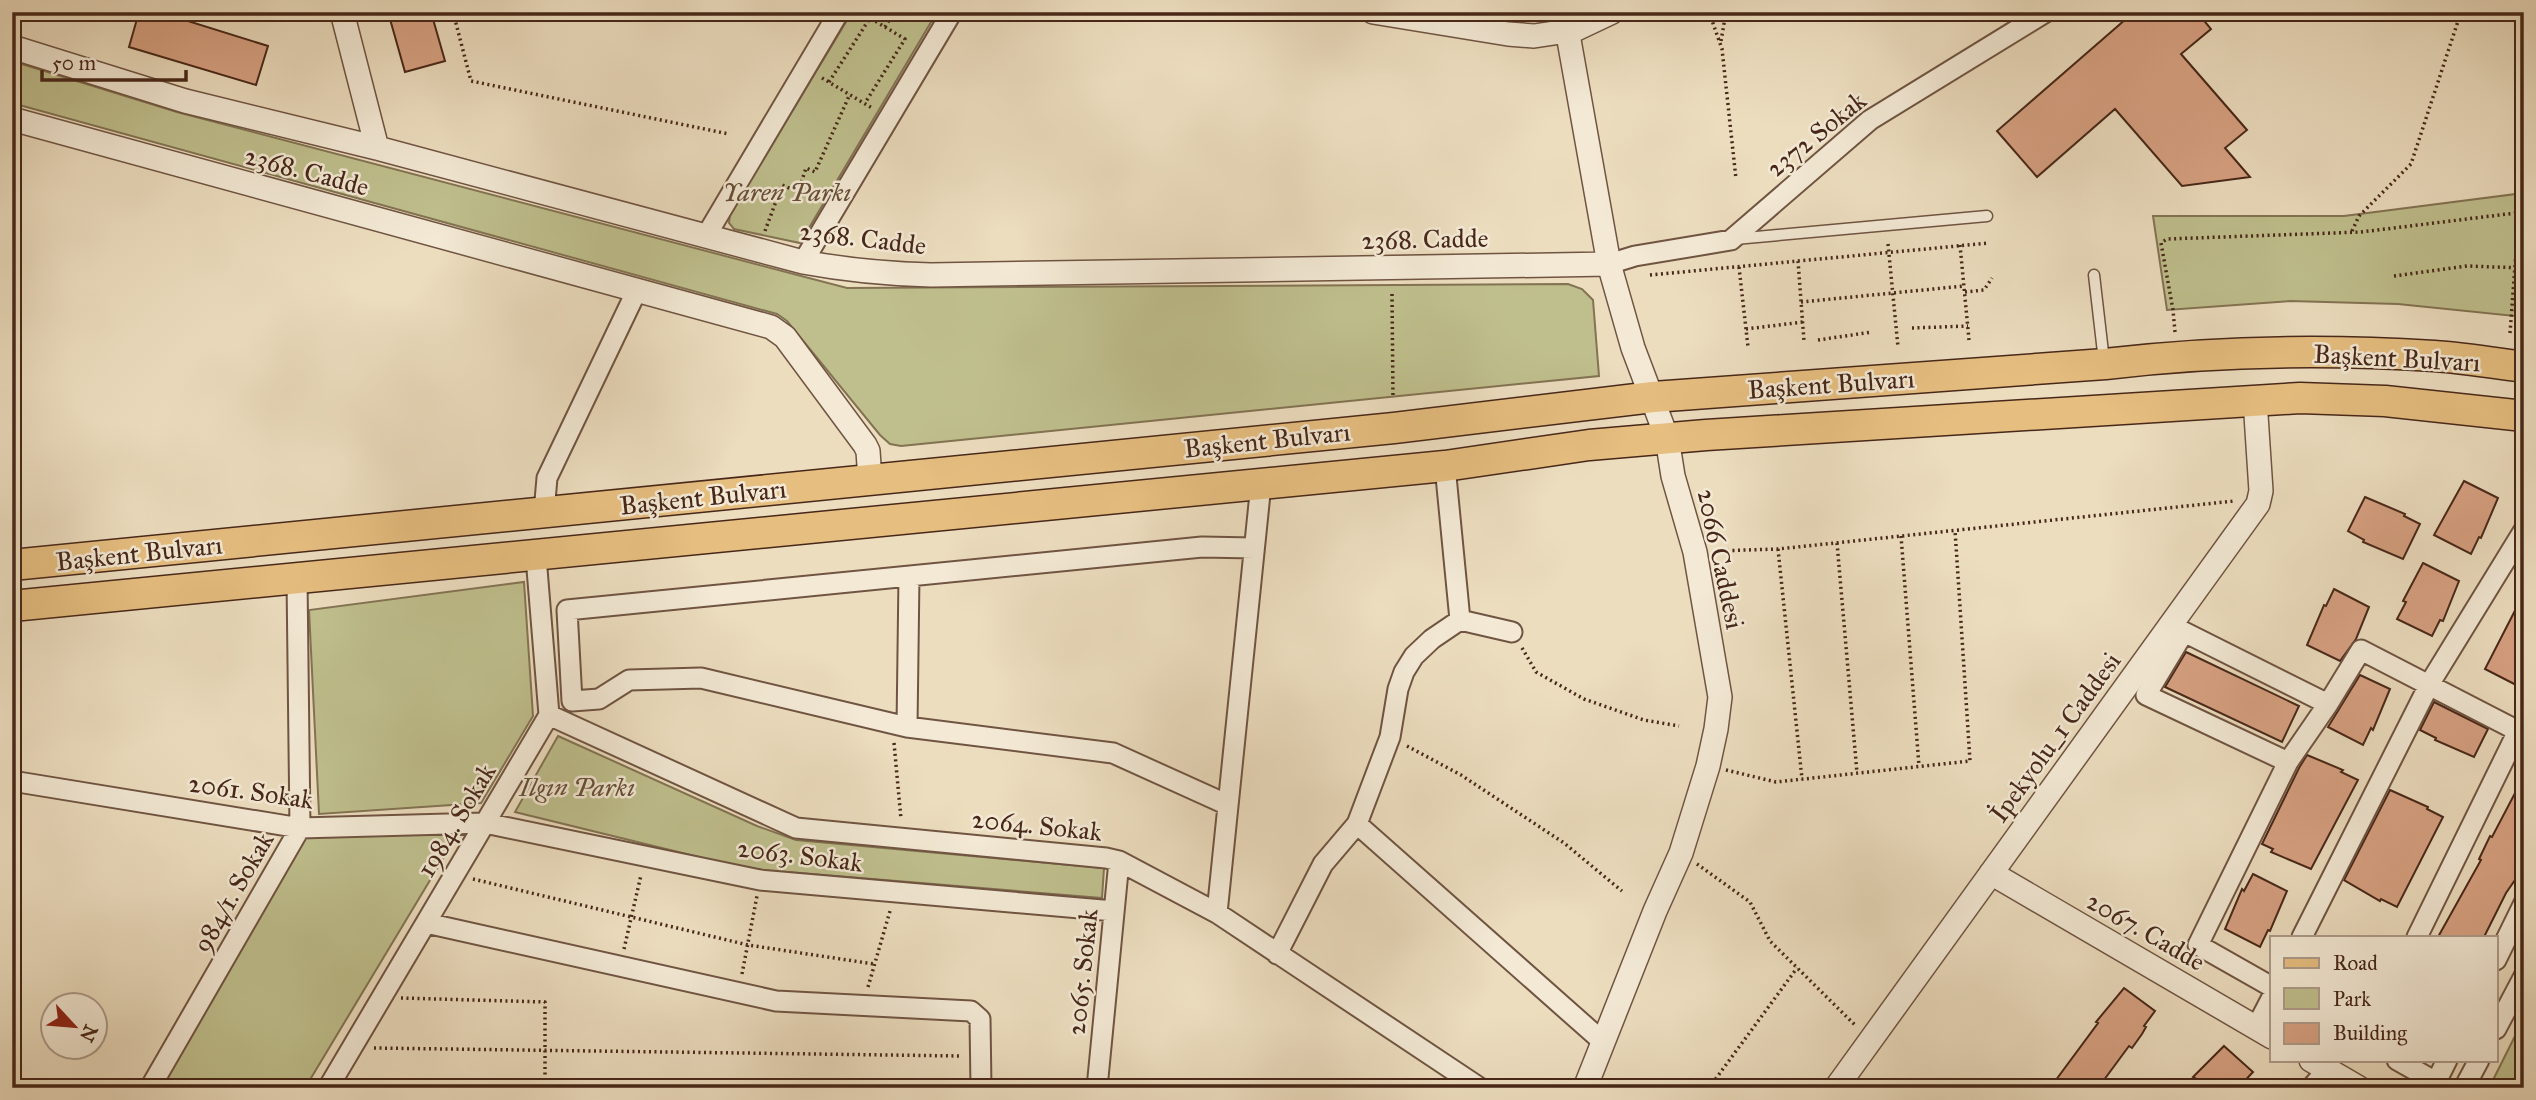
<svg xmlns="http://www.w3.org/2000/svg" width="2536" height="1100" font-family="'IM FELL Great Primer',serif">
  <rect width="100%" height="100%" fill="#ecddbf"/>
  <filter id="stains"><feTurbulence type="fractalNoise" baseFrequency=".00286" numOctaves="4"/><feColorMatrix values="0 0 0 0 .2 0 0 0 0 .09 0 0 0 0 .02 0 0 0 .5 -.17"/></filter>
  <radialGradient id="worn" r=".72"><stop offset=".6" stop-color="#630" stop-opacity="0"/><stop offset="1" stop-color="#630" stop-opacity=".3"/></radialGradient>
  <path fill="#bfbf8d" stroke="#837353" stroke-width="2" d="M852 12H937L800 243 734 229 729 223 730 214Z
    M12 61 177 112 847 288 1568 284 1582 289 1593 300 1599 376 901 446 890 444 880 435 787 321 777 314 12 103Z
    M2524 193V317L2398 304 2290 301 2167 310 2153 216H2344Z
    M524 582 533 716 481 803 319 814 309 610Z
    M558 736 757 826 796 840 1104 868 1102 898 763 870 719 862 515 812Z
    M303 835H443L453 842 305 1088H153Z
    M2524 1018V1088H2489Z"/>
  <path fill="#d7a182" stroke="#472719" stroke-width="2" d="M139 12H159L268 46 256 85 129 47Z
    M388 12H431L445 61 405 72Z
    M2134 12H2197L2211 29 2181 54 2247 130 2225 148 2250 177 2182 186 2115 109 2037 177 1997 131Z
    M2464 481 2498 498 2481 538 2479 537 2471 554 2434 535Z
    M2365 497 2405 514 2404 516 2420 524 2403 559 2363 542 2364 540 2348 531Z
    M2423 563 2459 581 2443 621 2440 620 2432 636 2397 619 2406 602 2403 601Z
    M2334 589 2369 607 2356 639 2340 661 2307 645 2324 605 2326 606Z
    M2524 593V689L2485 669Z
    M2186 652 2299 706 2282 742 2165 687Z
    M2360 675 2390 689 2373 730 2371 728 2363 745 2328 727Z
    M2434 702 2488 729 2474 757 2435 740 2436 738 2420 730Z
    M2307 755 2343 770 2341 772 2358 780 2311 869 2271 852 2273 849 2262 844 2299 768Z
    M2524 776V867L2506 893 2484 937H2438L2481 860 2479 859 2490 836 2492 837Z
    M2390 790 2428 807 2427 809 2443 817 2397 907 2381 899 2380 901 2344 880Z
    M2253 874 2287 891 2270 931 2268 930 2260 947 2225 929 2242 889 2244 891Z
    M2124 988 2155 1011 2144 1026 2146 1027 2142 1034 2132 1048 2129 1046 2098 1088H2050L2098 1023 2096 1022Z
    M2224 1046 2253 1072 2238 1088H2187L2195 1078 2193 1077Z"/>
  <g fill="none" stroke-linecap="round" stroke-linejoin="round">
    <defs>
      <path id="service" d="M1735 239 1987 216
        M2094 275 2104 361"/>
      <path id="minor" d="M706 236 839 12
        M803 262 952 12
        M1609 264 1635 256 1731 240 1870 120 2046 12
        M544 512 547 478 637 290
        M1460 620 1512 632
        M549 715 796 828 1106 858 1119 861 1217 913 1480 1088
        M907 727 909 576
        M2288 762 2328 704 2361 650 2518 731 2417 937
        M12 781 300 828 485 823 760 880 1114 911
        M1228 805 1113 753 907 727 701 678 629 680 599 699 572 701 567 610 1202 547 1254 548
        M1357 824 1602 1041
        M1217 913 1261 484
        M426 923 776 1001 971 1011 980 1019 981 1088
        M2302 937 2430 683 2524 530
        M1277 954 1323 864 1357 824 1390 737 1398 689 1404 672 1414 656 1432 639 1460 620 1445 466
        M2496 960 2524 903
        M2272 987 2198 945 2288 762 2146 695 2184 632 2328 704
        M2256 1028 2272 997
        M2496 1029 2524 976
        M2397 1060 2436 1082 2447 1060
        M150 1088 300 828 297 579
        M328 1088 549 715 536 557
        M1097 1088 1119 861
        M2311 1088 2328 1069
        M2464 1088 2479 1060"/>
      <path id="tertiary" d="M342 12 377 148
        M1373 12 1508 34 1534 36 1574 30 1612 12
        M1564 12 1609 264 1633 348 1667 438 1673 476 1695 552 1720 697 1716 729 1708 766 1681 853 1655 911 1585 1088
        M12 47 185 101 377 148 803 262C846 270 888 274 931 275L1609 264
        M12 119 771 327 785 337 865 445 868 451 870 480
        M1991 873 2272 1037
        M2311 1060 2359 1088
        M1836 1088 2258 504 2261 491 2255 400"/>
      <path id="primary" d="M12 565 1394 428 1653 397 2105 364C2214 351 2324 349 2434 356 2464 358 2494 363 2524 367
        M12 606 1445 466 1589 445 1706 435 2300 398 2385 401 2524 416"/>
    </defs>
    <use href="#service" stroke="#705442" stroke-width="13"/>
    <use href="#minor" stroke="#705442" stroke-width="23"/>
    <use href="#tertiary" stroke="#705442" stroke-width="26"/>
    <use href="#primary" stroke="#472719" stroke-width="33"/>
    <path stroke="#472719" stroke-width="3.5" stroke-dasharray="2 3.5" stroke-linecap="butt" d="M453 12 471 81 729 134
      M771 12 800 16
      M1709 12 1722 49 1736 179
      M885 27 894 12
      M1721 41 1726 12
      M822 78 872 108
      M829 82 870 18 905 39 865 103
      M765 231 782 185 798 192 806 168 815 172 850 94
      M2352 231 2359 216 2411 164 2461 12
      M1888 244 1898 347
      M1960 245 1969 340
      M1798 261 1804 341
      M1739 267 1748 347
      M1650 275 1989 243
      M2394 276 2467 266 2524 268
      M1965 292 1984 290 1992 278
      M1392 294 1393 398
      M1801 302 1964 286
      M1912 328 1968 326
      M1746 329 1803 322
      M2175 332 2173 310 2161 243 2167 239 2361 232 2524 212
      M2510 333 2519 213
      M1818 340 1872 332
      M1901 536 1919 766
      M1837 543 1857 773
      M1778 549 1802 779
      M1716 551 1778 549 2234 501
      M1522 648 1536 672 1584 699 1644 720 1679 726
      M894 743 901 819
      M1407 746 1461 775 1564 843 1622 891
      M1726 770 1776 782 1970 761 1955 530
      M1697 864 1750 902 1770 941 1856 1026
      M473 879 748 945 874 964
      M624 949 641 875
      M742 974 757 896
      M868 987 890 911
      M401 998 545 1002V1088
      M374 1048 961 1056
      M1709 1088 1797 968"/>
    <use href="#service" stroke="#f3e9d5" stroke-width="10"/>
    <use href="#minor" stroke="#f3e9d5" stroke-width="19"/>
    <use href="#tertiary" stroke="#f3e9d5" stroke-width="23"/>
    <use href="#primary" stroke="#e6be80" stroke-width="30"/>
  </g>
  <g text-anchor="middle" stroke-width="5" stroke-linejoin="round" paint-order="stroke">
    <g font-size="26" fill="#472719" stroke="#f3e9d5">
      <text transform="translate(1816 134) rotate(-39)" y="9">2372 Sokak</text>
      <text transform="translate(307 171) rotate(15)" y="9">2368. Cadde</text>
      <text transform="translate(863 238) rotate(7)" y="9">2368. Cadde</text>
      <text transform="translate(1425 239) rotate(-1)" y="9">2368. Cadde</text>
      <text transform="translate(2397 358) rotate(3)" y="9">Başkent Bulvarı</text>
      <text transform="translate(1831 384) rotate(-4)" y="9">Başkent Bulvarı</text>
      <text transform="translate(1267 440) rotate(-6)" y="9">Başkent Bulvarı</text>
      <text transform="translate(703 497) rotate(-6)" y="9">Başkent Bulvarı</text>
      <text transform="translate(139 553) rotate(-6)" y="9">Başkent Bulvarı</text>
      <text transform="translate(1721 559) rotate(78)" y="9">2066 Caddesi</text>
      <text transform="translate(2055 737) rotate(-54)" y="9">İpekyolu_1 Caddesi</text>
      <text transform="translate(251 791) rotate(8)" y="9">2061. Sokak</text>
      <text transform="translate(456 820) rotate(-59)" y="9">1984. Sokak</text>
      <text transform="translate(1037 825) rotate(6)" y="9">2064. Sokak</text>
      <text transform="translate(800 855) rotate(7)" y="9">2063. Sokak</text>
      <text transform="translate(233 892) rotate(-60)" y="9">984/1. Sokak</text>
      <text transform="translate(2146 931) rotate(30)" y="9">2067. Cadde</text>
      <text transform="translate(1082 972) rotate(-84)" y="9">2065. Sokak</text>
    </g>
    <g font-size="26" font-style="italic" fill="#654d36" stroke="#f3e9d5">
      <text x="787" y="201">Yaren Parkı</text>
      <text x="577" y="796">Ilgın Parkı</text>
    </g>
  </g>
  <rect width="2536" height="1100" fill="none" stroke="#ecddbf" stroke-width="42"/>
  <rect x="14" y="14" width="2508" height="1072" fill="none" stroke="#472719" stroke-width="3.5"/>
  <rect x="21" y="21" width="2494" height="1058" fill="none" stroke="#472719" stroke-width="2"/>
  <rect x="2270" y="936" width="228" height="126" fill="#f3e9d5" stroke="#ae9b8a" stroke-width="2"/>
  <rect x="2284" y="958" width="35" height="10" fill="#e6be80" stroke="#ae9b8a" stroke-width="2"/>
  <text x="2333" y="970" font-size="21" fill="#472719">Road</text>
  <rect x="2284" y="988" width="35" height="21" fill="#bfbf8d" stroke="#ae9b8a" stroke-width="2"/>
  <text x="2333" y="1006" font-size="21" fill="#472719">Park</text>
  <rect x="2284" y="1023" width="35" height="21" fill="#d7a182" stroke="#ae9b8a" stroke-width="2"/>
  <text x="2333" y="1040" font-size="21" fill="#472719">Building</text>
  <g transform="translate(74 1026) rotate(116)"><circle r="33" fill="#f3e9d5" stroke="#ae9b8a" stroke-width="2"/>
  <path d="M0-5L12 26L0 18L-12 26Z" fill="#8f2418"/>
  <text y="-10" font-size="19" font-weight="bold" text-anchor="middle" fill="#472719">N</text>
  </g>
  <path d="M42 70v10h144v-10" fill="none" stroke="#472719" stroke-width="3.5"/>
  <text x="52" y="70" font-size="21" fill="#472719" stroke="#f3e9d5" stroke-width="5" paint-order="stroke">50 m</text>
  <rect width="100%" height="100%" filter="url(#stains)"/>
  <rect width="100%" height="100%" fill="url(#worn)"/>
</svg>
